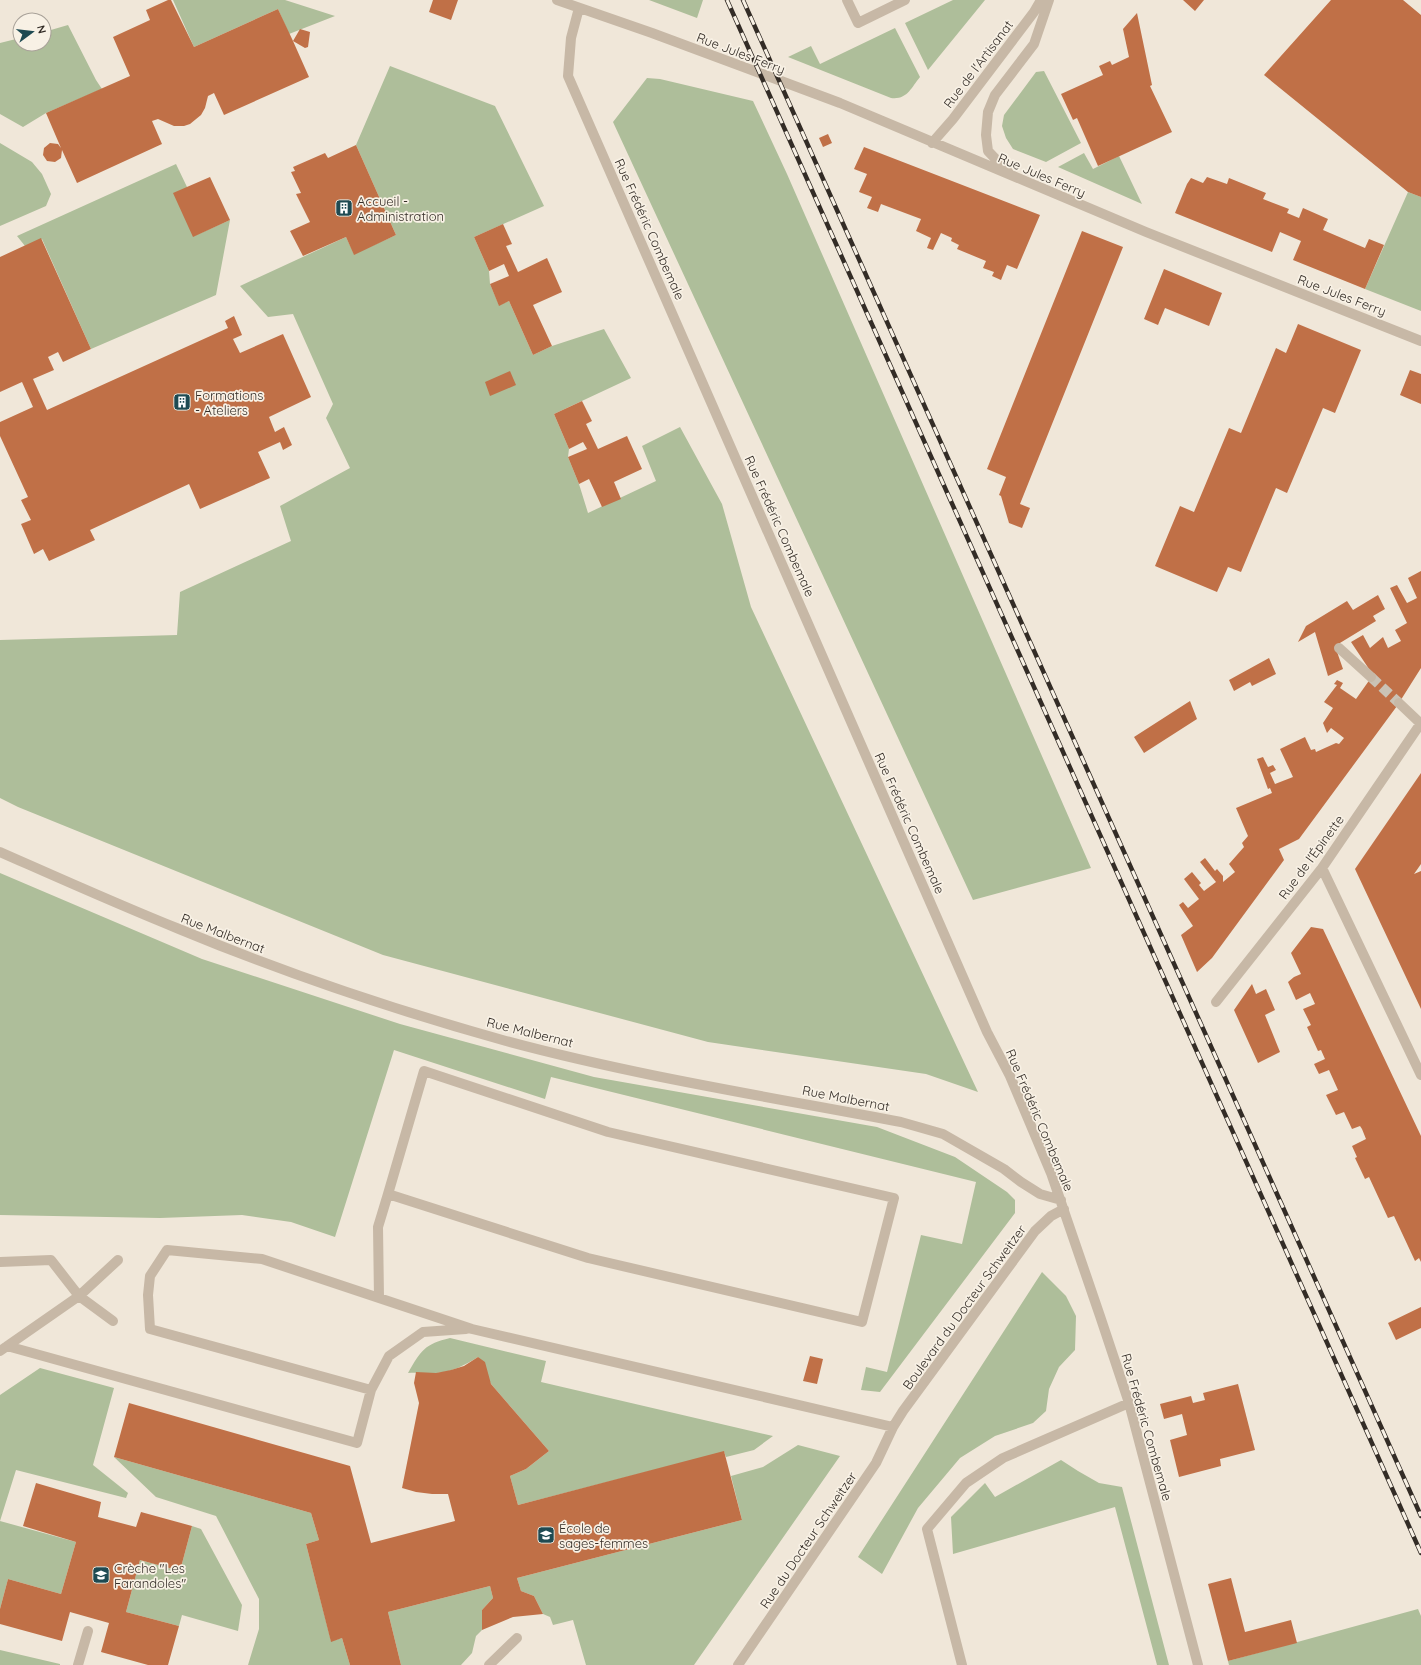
<svg xmlns="http://www.w3.org/2000/svg" width="1421" height="1665" font-family="Quicksand,sans-serif">
  <rect width="100%" height="100%" fill="#f0e7d9"/>
  <path fill="#aebe9a" d="M173 0H285L335 16 289 34 278 9 194 47Z
    M649 0H703L697 18Z
    M953 0H985L928 70 905 23Z
    M68 25 96 80 102 89 46 113 23 127 0 114V43L20 38V44H44V32Z
    M895 28 920 77C911 88 907 100 891 98L788 57 811 46 820 64Z
    M390 66 495 106 544 206 474 237 489 271 490 284 499 305 509 301 533 355 552 346 604 329 631 378 554 414 569 449 568 457 579 484 588 513 656 481 642 446 680 427 722 504 751 607 978 1092 926 1074 708 1042 383 955 18 807 0 798V640L177 635 180 592 291 541 280 506 350 468 326 418 333 404 293 314 268 317 240 286 346 237 354 254 396 235 356 145Z
    M1044 71 1081 143 1046 162 1013 149 1006 138 1002 126 1004 115 1036 72Z
    M647 78 660 79 753 101 787 174 1091 868 973 900 613 122Z
    M0 143 32 162 42 174 51 194 46 206 0 226Z
    M1084 153 1093 169 1119 156 1142 204 1058 167Z
    M176 164 187 187 194 236 230 220 216 295 91 349 42 239 25 246 17 236Z
    M1408 192 1421 197V311L1365 289Z
    M0 873 202 959 400 1024 594 1077 877 1127 955 1157 1007 1192 1015 1200V1213L880 1392 861 1390 866 1367 887 1372 921 1235 962 1244 976 1182 551 1077 545 1099 394 1050 335 1237 291 1222 242 1215 160 1218 0 1215Z
    M1042 1272 1066 1296 1076 1316 1075 1350 1059 1367 1049 1389 1046 1411 1033 1423 995 1436 960 1458 918 1508 882 1574 858 1557Z
    M450 1338 546 1361 541 1382 773 1436 754 1450 726 1457 724 1452 518 1505 510 1476 526 1469 549 1451 491 1384 478 1357C465 1365 452 1372 437 1373 427 1374 418 1372 408 1373 421 1350 425 1344 450 1338Z
    M40 1368 114 1388 93 1465 128 1493 126 1498 16 1470 0 1521V1395Z
    M798 1445 840 1456 694 1665H586L573 1620 553 1625 550 1617 543 1614 534 1596 521 1591 517 1578 742 1520 731 1476 763 1467Z
    M114 1457 311 1513 319 1540 306 1544 331 1641 342 1638 350 1665H248L259 1629V1599L216 1516 156 1497Z
    M1061 1460 1078 1471 1099 1483 1122 1487 1169 1665H1157L1115 1507 953 1554 951 1517 985 1483 995 1497Z
    M0 1521 76 1542 61 1594 8 1579 0 1609Z
    M192 1526 201 1529 242 1605 238 1631 182 1615 179 1626 126 1612 140 1560 180 1571Z
    M490 1586 493 1598 482 1610V1630L476 1636 472 1653 461 1665H401L388 1612Z
    M1418 1609 1421 1616V1665H1229L1228 1661Z
    M0 1650 60 1664V1665H0Z"/>
  <path fill="#c07047" d="M168 0H171L194 47 278 9 293 41 300 29 310 32 308 47 305 48 293 41 309 77 224 115 214 93 208 96 205 108 201 115 190 124 184 126H174L158 119 152 121 162 144 77 183 62 150 61 158 55 162 47 161 43 155 44 148 50 143 58 144 61 148 46 113 130 76 113 37 150 20 146 10Z
    M433 0H458L451 20 429 12Z
    M1183 0H1204L1195 11Z
    M1331 0H1403L1421 15V197L1408 192 1264 75Z
    M1137 13 1152 85 1150 86 1172 132 1098 166 1077 118 1073 120 1061 94 1103 75 1099 66 1110 61 1112 65 1129 57 1123 29Z
    M828 134 832 143 823 147 819 138Z
    M356 145 396 235 354 255 346 237 303 256 290 231 310 222 296 194 301 193 291 172 295 171 293 167 325 153 328 158Z
    M864 147 1040 215 1017 269 1007 265 1001 280 992 276 994 272 983 268 986 261 957 249 959 245 951 241 952 238 941 233 933 250 927 248 931 238 916 231 921 219 881 204 878 212 867 208 872 197 859 192 867 174 854 169Z
    M210 177 230 220 193 237 173 193Z
    M1207 177 1227 184 1229 178 1266 193 1263 199 1289 209 1287 213 1299 218 1303 208 1328 219 1323 230 1365 248 1369 239 1384 245 1365 289 1293 260 1301 241 1280 232 1272 252 1175 213 1187 184 1191 178 1203 183Z
    M503 224 512 244 506 246 518 272 547 258 562 292 533 305 552 346 533 355 509 301 499 306 490 284 509 276 504 264 489 271 474 237Z
    M1082 231 1123 247 1020 504 1030 508 1022 528 1009 523 1001 496 999 495 1006 477 987 469Z
    M41 238 91 349 63 362 58 352 48 357 54 370 33 379 47 410 228 328 225 321 234 316 242 335 233 339 240 353 283 334 311 397 269 417 275 432 284 427 292 445 283 450 280 442 258 452 270 478 200 509 189 484 90 530 95 540 49 561 43 549 34 554 21 524 31 520 21 500 28 497 0 436V422L33 407 22 382 0 392V257Z
    M1164 269 1222 293 1209 326 1165 308 1158 325 1144 319Z
    M1298 324 1361 350 1335 413 1323 408 1287 493 1276 488 1241 572 1228 567 1217 592 1155 566 1180 506 1194 512 1229 428 1241 433 1276 348 1286 353Z
    M1410 370 1421 374V404L1400 395Z
    M510 371 516 385 490 396 485 382Z
    M582 401 592 421 586 424 598 449 627 436 642 469 614 482 621 499 602 507 589 479 579 484 568 457 587 449 583 442 569 449 554 414Z
    M1421 571V668L1397 706 1299 839 1279 849 1284 860 1212 958 1197 972 1181 935 1193 926 1179 905 1183 902 1188 908 1199 899 1184 879 1192 872 1201 883 1199 885 1204 891 1216 882 1200 862 1205 858 1215 871 1217 869 1223 876V882L1235 872 1229 864 1244 847 1242 843 1248 836 1236 808 1272 793 1270 788 1268 789 1257 759 1263 757 1268 767 1273 765 1276 770 1270 773 1275 784 1293 777 1280 749 1305 737 1311 750 1315 749 1316 752 1336 743 1339 744 1344 738 1331 728 1327 733 1323 723 1333 708 1324 702 1337 685 1334 684 1337 680 1343 683 1340 688 1356 699 1373 675 1351 642 1363 635 1370 648 1383 637 1388 648 1401 641 1395 630 1407 623 1390 588 1397 585 1407 603 1417 598 1408 578Z
    M1378 595 1385 609 1373 616 1376 621 1335 646 1343 669 1328 676 1315 632 1298 642 1306 626 1347 601 1353 610Z
    M1269 658 1276 674 1252 686 1250 682 1234 691 1229 680Z
    M1190 701 1197 719 1144 753 1134 737Z
    M1421 773V864L1414 874 1421 871V1009L1355 869Z
    M1311 927 1323 929 1421 1136V1262L1419 1258 1415 1261 1394 1216 1388 1218 1369 1177 1365 1179 1355 1158 1357 1157 1352 1146 1366 1139 1362 1129 1360 1126 1352 1129 1344 1112 1336 1115 1326 1095 1338 1090 1329 1070 1319 1074 1314 1064 1325 1059 1321 1050 1318 1051 1307 1027 1311 1025 1303 1009 1315 1004 1310 993 1296 1000 1288 982 1294 977 1301 974 1291 953Z
    M1252 984 1256 994 1266 989 1275 1010 1265 1015 1280 1052 1258 1063 1234 1010Z
    M1421 1307V1328L1396 1340 1388 1323Z
    M810 1356 823 1359 817 1384 803 1381Z
    M478 1357 485 1362 491 1384 549 1451 526 1469 510 1476 518 1505 724 1451 742 1520 517 1578 521 1591 534 1596 543 1614 513 1617 482 1630V1610L493 1598 490 1586 388 1612 401 1665H350L342 1638 331 1642 306 1544 319 1540 311 1513 114 1457 129 1403 350 1466 371 1543 455 1521 448 1494H432L416 1492 402 1488 419 1403 414 1383 416 1372 436 1373 451 1370 464 1366Z
    M1238 1384 1255 1450 1220 1459 1221 1466 1179 1477 1170 1440 1187 1435 1182 1414 1164 1419 1160 1404 1191 1396 1193 1403 1205 1400 1203 1393Z
    M36 1483 101 1502 98 1517 136 1527 141 1512 192 1526 180 1571 140 1560 126 1612 179 1626 168 1665H148L101 1652 109 1623 70 1612 62 1641 0 1624V1609L8 1579 61 1594 76 1542 23 1526Z
    M1231 1578 1245 1632 1291 1620 1297 1643 1228 1661 1208 1584Z"/>
  <g fill="none" stroke-linecap="round" stroke-linejoin="round">
    <path stroke="#cac2b5" stroke-width="10" stroke-dasharray="10 5" stroke-linecap="butt" d="M1371 677 1399 703"/>
    <path stroke="#c7b8a6" stroke-width="10" d="M557 0 652 33 840 103 1146 232 1421 341
      M847 0 858 23 905 0
      M579 8 571 38 568 76 987 1032 1010 1076 1051 1173 1100 1316 1129 1403 1198 1665
      M932 143 953 119 1034 12 1041 0
      M1009 173 988 151 986 135 988 112 995 95 1034 44 1049 0
      M1339 648 1371 677
      M1399 703 1420 723
      M0 852C59 878 119 905 179 929 285 973 395 1010 506 1041 636 1076 770 1097 901 1122L943 1134 1004 1169 1021 1182 1040 1194 1061 1200
      M1322 868 1421 1075
      M1216 1002 1322 868 1421 723
      M0 1262 51 1260 79 1296 113 1321
      M379 1298 378 1227 388 1194 588 1258 862 1322 894 1198 608 1132 424 1071 388 1194
      M7 1346 357 1443 371 1390 389 1356 423 1332 466 1329
      M0 1351 79 1296 118 1260
      M371 1390 150 1329 148 1295 150 1276 167 1250 262 1259 472 1329 893 1427
      M78 1665 88 1631
      M489 1665 517 1638
      M738 1665 876 1463 893 1427 903 1411 1035 1231 1051 1216 1064 1209
      M962 1665 927 1529 966 1483 1003 1458 1129 1403"/>
    <defs>
      <path id="rail" d="M727 0 1421 1553
        M743 0 1421 1516"/>
    </defs>
    <use href="#rail" stroke="#332c26" stroke-width="4.5"/>
    <use href="#rail" stroke="#f8f1e5" stroke-width="3" stroke-dasharray="9" stroke-linecap="butt"/>
  </g>
  <defs>
    <symbol id="building-square" viewBox="-11 -11 22 22"><rect x="-9" y="-9" width="18" height="18" rx="4" fill="#1e4a52" stroke="#f8f1e5"/><path d="M-4-6H4V6H1V3H-1V6H-4ZM-2.5-4.3h1.7v1.8h-1.7ZM.8-4.3h1.7v1.8H.8ZM-2.5-1h1.7V.8h-1.7ZM.8-1h1.7V.8H.8Z" fill="#fff"/></symbol>
    <symbol id="university-square" viewBox="-11 -11 22 22"><rect x="-9" y="-9" width="18" height="18" rx="4" fill="#1e4a52" stroke="#f8f1e5"/><path d="M0-5L7-2L0 1L-7-2ZM-4 1L0 2.5L4 1V4Q0 6-4 4Z" fill="#fff"/></symbol>
    <symbol id="school-square" viewBox="-11 -11 22 22"><rect x="-9" y="-9" width="18" height="18" rx="4" fill="#1e4a52" stroke="#f8f1e5"/><path d="M0-5L7-2L0 1L-7-2ZM-4 1L0 2.5L4 1V4Q0 6-4 4Z" fill="#fff"/></symbol>
  </defs>
  <g fill-rule="evenodd">
    <use href="#building-square" x="334" y="198" width="20" height="20"/>
    <use href="#building-square" x="172" y="392" width="20" height="20"/>
    <use href="#university-square" x="536" y="1525" width="20" height="20"/>
    <use href="#school-square" x="91" y="1565" width="20" height="20"/>
  </g>
  <g text-anchor="middle" stroke-width="3.5" stroke-linejoin="round" paint-order="stroke">
    <g font-size="13" fill="#332c26" stroke="#f8f1e5">
      <text transform="translate(741 53) rotate(21)" y="5">Rue Jules Ferry</text>
      <text transform="translate(978 64) rotate(-53)" y="5">Rue de l'Artisanat</text>
      <text transform="translate(1042 175) rotate(23)" y="5">Rue Jules Ferry</text>
      <text transform="translate(650 229) rotate(66)" y="5">Rue Frédéric Combemale</text>
      <text transform="translate(1342 295) rotate(21)" y="5">Rue Jules Ferry</text>
      <text transform="translate(780 526) rotate(66)" y="5">Rue Frédéric Combemale</text>
      <text transform="translate(910 823) rotate(66)" y="5">Rue Frédéric Combemale</text>
      <text transform="translate(1311 857) rotate(-54)" y="5">Rue de l'Épinette</text>
      <text transform="translate(223 933) rotate(21)" y="5">Rue Malbernat</text>
      <text transform="translate(530 1032) rotate(14)" y="5">Rue Malbernat</text>
      <text transform="translate(846 1098) rotate(11)" y="5">Rue Malbernat</text>
      <text transform="translate(1040 1120) rotate(67)" y="5">Rue Frédéric Combemale</text>
      <text transform="translate(964 1307) rotate(-54)" y="5">Boulevard du Docteur Schweitzer</text>
      <text transform="translate(1147 1427) rotate(74)" y="5">Rue Frédéric Combemale</text>
      <text transform="translate(808 1540) rotate(-56)" y="5">Rue du Docteur Schweitzer</text>
    </g>
    <g font-size="13" fill="#332c26" stroke="#f8f1e5" text-anchor="start">
      <text x="357" y="206">Accueil -<tspan x="357" dy="15">Administration</tspan></text>
      <text x="195" y="400">Formations<tspan x="195" dy="15">- Ateliers</tspan></text>
      <text x="559" y="1533">École de<tspan x="559" dy="15">sages-femmes</tspan></text>
      <text x="114" y="1573">Crèche "Les<tspan x="114" dy="15">Farandoles"</tspan></text>
    </g>
  </g>
  <g transform="translate(32 32) rotate(75)"><circle r="19" fill="#f8f1e5" stroke="#a9a299"/>
  <path d="M0-3L7 15L0 10L-7 15Z" fill="#1e4a52"/>
  <text y="-6" font-size="11" font-weight="bold" text-anchor="middle" fill="#332c26">N</text>
  </g>
</svg>
